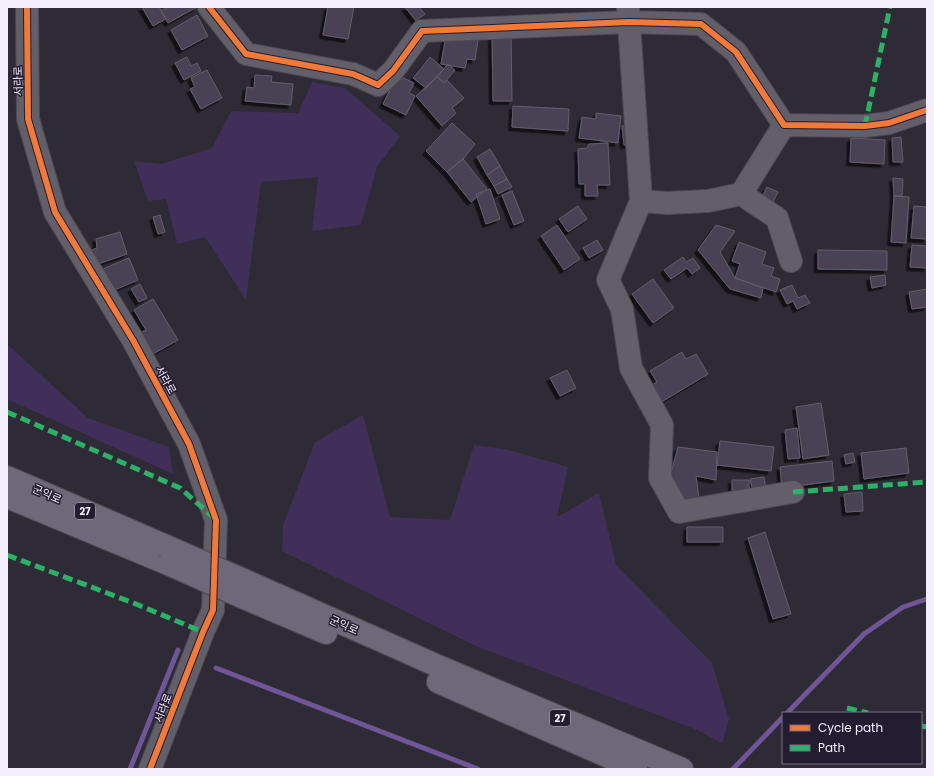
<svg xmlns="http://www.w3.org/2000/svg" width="934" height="776" font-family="Poppins,'Noto Sans KR',sans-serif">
  <defs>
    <filter id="shadow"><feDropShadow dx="-3.5" dy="3.5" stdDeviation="0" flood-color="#0009"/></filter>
  </defs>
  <rect width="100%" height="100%" fill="#2e2b36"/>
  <path fill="#3f2f59" d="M312 82 345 88 400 136 377 167 361 225 312 231 318 177 261 182 246 300 205 237 177 244 166 199 148 201 134 161 161 164 212 148 231 111 298 113Z
    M7 344 88 418 169 447 173 474 7 399Z
    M363 415 390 517 450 520 474 445 505 449 568 467 557 517 599 493 616 565 712 663 729 719 722 743 695 729 478 647 282 551 283 525 315 442Z"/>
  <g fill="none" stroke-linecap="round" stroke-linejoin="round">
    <path stroke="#6f5697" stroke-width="5" d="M216 668 478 769
      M787 713 864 634 903 607 927 599
      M130 769 178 650
      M733 769 783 717"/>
  </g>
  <path fill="#484254" stroke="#625f69" filter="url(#shadow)" d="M142 7H159L166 19 153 26Z
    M168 7H197L168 23 161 11Z
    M328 7H354L348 39 323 35Z
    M405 7H419L425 14 416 21Z
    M197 15 208 36 182 50 171 30Z
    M446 35 478 40 475 60 467 59 465 68 441 64Z
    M511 35 512 101H493L492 36Z
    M187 57 191 66 197 63 201 71 184 80 175 63Z
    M430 57 444 69 426 88 413 78Z
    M448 64 455 70 444 83 437 77Z
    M207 70 222 98 201 109 190 89 195 87 191 78Z
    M255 75 272 76 271 82 293 84 291 105 245 101 247 87 254 88Z
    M397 75 414 83 409 93 415 96 406 115 383 104Z
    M437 77 444 83 447 80 464 98 452 108 456 113 442 126 416 96Z
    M513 106 569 109 568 131 512 127Z
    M596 113 621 116 618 143 579 138 582 117 596 119Z
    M452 123 475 144 463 159 447 172 426 151Z
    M630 125 632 144 624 145 622 126Z
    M901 137 903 162H893L892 138Z
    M851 138 885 140 884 164 850 162Z
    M608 143 610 185H597L598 196H585V184H579L578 149 587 148 589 144Z
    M490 149 500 166 487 175 477 157Z
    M463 159 487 189 471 202 447 172Z
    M500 166 507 179 494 186 487 175Z
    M893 178 903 179 902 196H894Z
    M507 179 512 187 498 194 494 186Z
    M767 187 778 192 772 204 761 199Z
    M490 189 500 219 486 224 476 194Z
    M512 191 524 221 514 225 502 195Z
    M894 196 909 197 906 243 891 242Z
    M578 206 587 219 568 232 559 219Z
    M914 206 927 207V239L911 238Z
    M160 215 165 232 158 234 153 217Z
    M557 225 580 259 564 270 541 236Z
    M716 225 735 231 720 252 735 278 763 288 761 298 730 289 698 250Z
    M120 232 127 254 98 264 89 251 97 248 96 239Z
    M597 240 603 250 589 258 583 248Z
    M739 242 766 252 762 264 774 268 771 276 780 279 776 292 735 278 740 264 732 261Z
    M912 245 927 246V268L910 267Z
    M818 250 887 251V270L818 269Z
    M683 257 686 262 693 258 700 268 692 274 687 268 671 279 664 270Z
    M129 258 138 280 112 291 103 269Z
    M885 275 886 285 872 288 870 277Z
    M653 279 674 308 653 323 632 294Z
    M140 284 147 298 139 302 131 289Z
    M792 285 798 298 805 295 810 303 797 309 793 301 787 304 780 290Z
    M927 289V307L912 309 909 292Z
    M153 299 178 340 153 354 140 333 146 330 134 310Z
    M682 352 686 359 696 354 708 374 658 404 648 387 657 382 650 371Z
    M567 370 576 388 560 396 550 378Z
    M821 403 829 455 803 459 796 407Z
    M797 428 800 458 788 459 785 430Z
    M720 441 774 447 771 471 717 465Z
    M678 447 717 452 716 480 696 476 699 498 677 501 671 473Z
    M906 448 909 473 864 479 861 453Z
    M853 453 855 462 846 464 844 455Z
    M832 461 834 481 782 488 780 467Z
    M764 477 766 490 753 492 750 479Z
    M732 480H749V492H732Z
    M862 492 863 511 846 512 844 494Z
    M687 527H723V542H687Z
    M765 532 791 614 773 619 748 538Z"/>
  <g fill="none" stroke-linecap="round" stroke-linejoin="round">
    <defs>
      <path id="minor" d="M27 7 28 119 55 212 133 340 189 444 216 520 213 610 203 632 150 769
        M209 7 246 54 353 74 378 85 393 71 422 31 629 22 701 24 736 52 784 125 865 126 889 123 927 110
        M628 8 641 201 608 280 622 309 631 368 662 425 660 478 679 512 793 492
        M741 194 777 218 791 261
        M641 201 667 203 708 201 741 194 784 125"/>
      <path id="highway" d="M7 477 164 545
        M7 497 168 564
        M244 580 438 666 682 769
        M244 598 326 633
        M438 682 636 769"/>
    </defs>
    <use href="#minor" stroke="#4b4952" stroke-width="24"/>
    <use href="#highway" stroke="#4b4952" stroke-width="24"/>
    <use href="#minor" stroke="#625f68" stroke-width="22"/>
    <use href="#highway" stroke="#6f6879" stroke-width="22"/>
    <defs>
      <path id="highway-bridge" d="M164 545 244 580
        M168 564 244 598"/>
    </defs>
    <use href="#highway-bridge" stroke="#4b4952" stroke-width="24" stroke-linecap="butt"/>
    <use href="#highway-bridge" stroke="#6f6879" stroke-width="22"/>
    <path stroke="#2db169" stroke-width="5" stroke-dasharray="10 5" stroke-linecap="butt" d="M865 126 890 7
      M7 412 180 488 213 517
      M793 492 927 482
      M7 555 136 604 203 632
      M847 708 868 713
      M921 726 927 727"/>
    <defs>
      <path id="cycleway" d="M27 7 28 119 55 212 133 340 189 444 216 520 213 610 203 632 150 769
        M209 7 246 54 353 74 378 85 393 71 422 31 629 22 701 24 736 52 784 125 865 126 889 123 927 110"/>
    </defs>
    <use href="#cycleway" stroke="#241c30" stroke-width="8"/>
    <use href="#cycleway" stroke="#f17a3a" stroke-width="6"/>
  </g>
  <g text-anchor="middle" stroke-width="3" stroke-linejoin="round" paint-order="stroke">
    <g fill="#241c30" stroke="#b5b0c0" stroke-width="1">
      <rect x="75" y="503" width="20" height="16" rx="3"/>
      <rect x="550" y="710" width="20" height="16" rx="3"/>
    </g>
    <g font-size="10" font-weight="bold" fill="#f3effd">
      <text x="85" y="515">27</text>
      <text x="560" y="722">27</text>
    </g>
    <g font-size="11" fill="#f3effd" stroke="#241c30">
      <text transform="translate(18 81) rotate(-91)" y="4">서라로</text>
      <text transform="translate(166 380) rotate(61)" y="4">서라로</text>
      <text transform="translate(47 494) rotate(24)" y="4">군익로</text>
      <text transform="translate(344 625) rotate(24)" y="4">군익로</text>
      <text transform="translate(163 708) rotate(-69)" y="4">서라로</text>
    </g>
  </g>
  <rect width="934" height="776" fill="none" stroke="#f3effd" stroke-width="16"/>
  <rect x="782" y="712" width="140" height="52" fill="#241c30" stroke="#777082"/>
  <rect x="790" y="725" width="20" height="6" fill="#f17a3a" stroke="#777082"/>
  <text x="818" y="732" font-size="12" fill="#f3effd">Cycle path</text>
  <rect x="790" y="745" width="20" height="6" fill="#2db169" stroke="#777082"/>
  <text x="818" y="752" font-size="12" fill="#f3effd">Path</text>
</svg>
